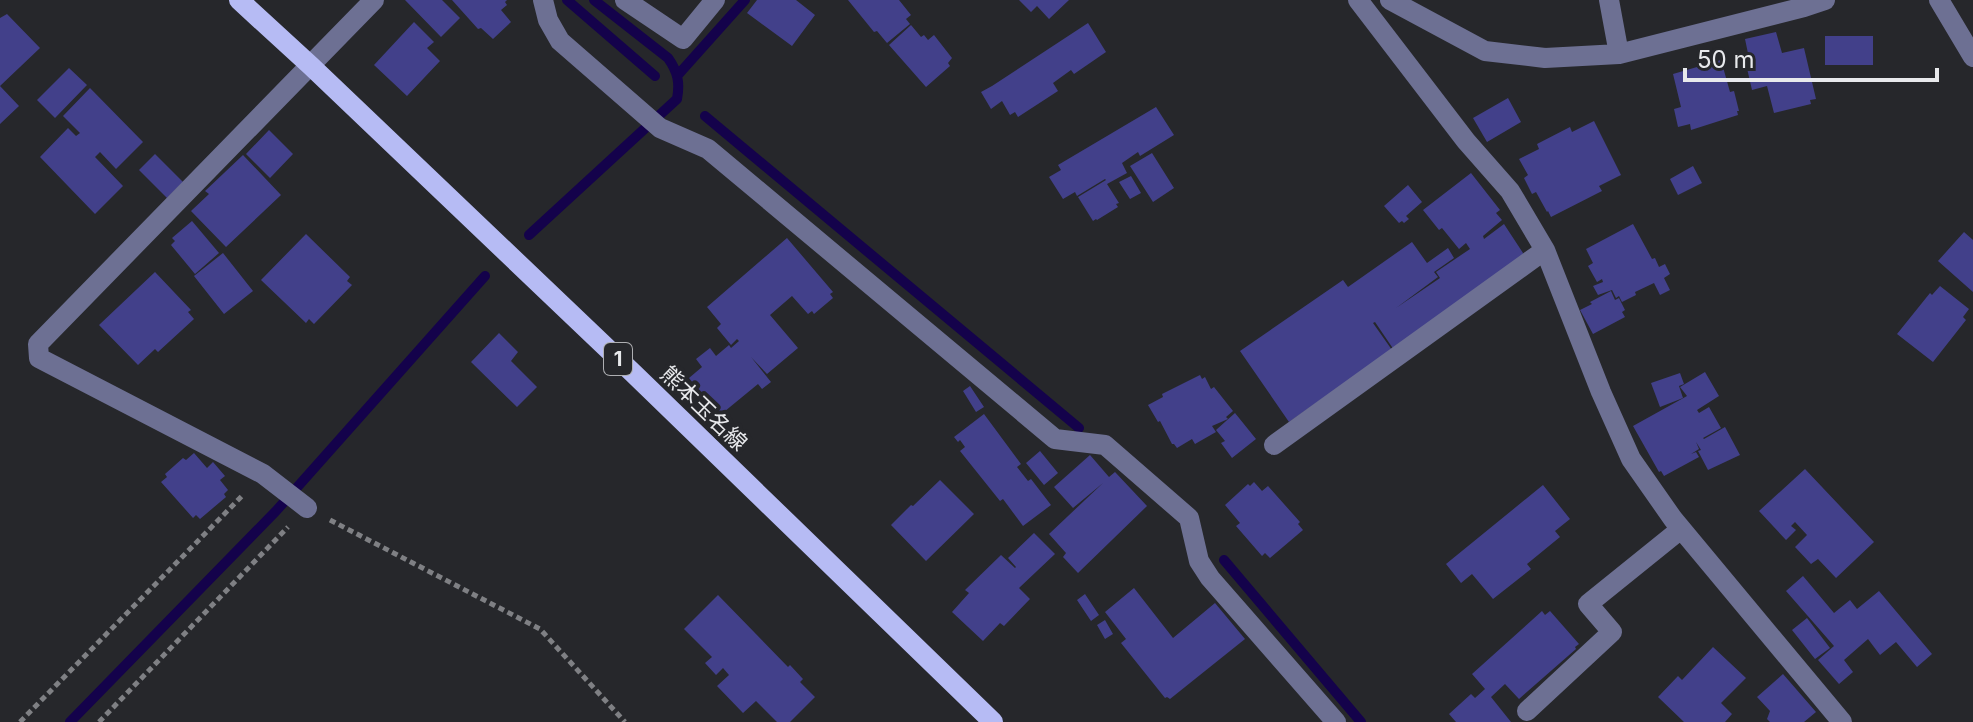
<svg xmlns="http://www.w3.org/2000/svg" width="1973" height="722" font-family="Inter,'Noto Sans JP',sans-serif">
  <rect width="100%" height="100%" fill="#26272b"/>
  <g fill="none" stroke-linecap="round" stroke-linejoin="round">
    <path stroke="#14024b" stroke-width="10" d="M567 0 655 76
      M677 76 745 0
      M705 116 1079 428
      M529 235 677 99C680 83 678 72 668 58L594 0
      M1224 560 1361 722
      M70 722 276 511 485 276"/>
  </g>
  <path fill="#42408a" d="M405 0H442L460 18 441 37Z
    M452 0H507L505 2 507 5 501 10 511 22 493 39 481 28 478 29Z
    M757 0H796L815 15 792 46 747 13Z
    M848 0H899L911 15 906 19 910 24 887 43 877 31 874 32Z
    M1019 0H1069L1049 19 1037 6 1031 12Z
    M7 14 40 48 0 86 19 106 0 124V18Z
    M414 22 434 42 427 48 440 61 407 96 374 65Z
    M1088 23 1106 52 1074 74 1071 70 1053 83 1058 91 1018 117 1015 112 1010 115 1002 101 991 109 981 92 992 86Z
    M911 25 921 37 924 35 928 40 934 35 952 58 948 63 950 66 926 87 889 45Z
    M1776 32 1782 53 1804 48 1816 99 1810 100 1811 104 1774 113 1767 86 1752 90 1746 64 1750 63 1745 39Z
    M1825 36H1873V65H1825Z
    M1721 60 1730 92 1734 91 1739 111H1737L1738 115 1691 130 1690 124 1678 127 1674 109 1681 107 1673 74Z
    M69 68 87 85 55 118 37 100Z
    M90 88 143 142 116 169 100 152 95 157 123 186 95 214 40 157 68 128 76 136 80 133 63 116Z
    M1508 98 1521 122 1487 142 1473 118Z
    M1156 107 1174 135 1140 156 1138 152 1122 163 1127 173 1107 184 1119 203 1116 204 1118 207 1097 220 1096 219 1093 221 1078 197 1106 180 1105 179 1077 196 1075 192 1063 199 1049 177 1061 170 1058 165Z
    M1594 121 1621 175 1599 186 1602 191 1551 217 1548 211 1547 212 1536 192 1532 194 1524 178 1528 175 1519 159 1539 149 1537 144 1570 127 1572 132Z
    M269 130 293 154 270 178 246 154Z
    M1152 153 1174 188 1153 202 1130 166Z
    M155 154 183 182 167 198 139 170Z
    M243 155 281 195 226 247 191 211 209 194 205 191Z
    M1693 166 1702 183 1678 195 1670 179Z
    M1471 173 1500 210 1496 213 1502 220 1483 236 1484 239 1504 224 1523 253 1522 259 1394 350 1375 322 1373 323 1392 350 1289 422 1240 351 1343 280 1348 287 1412 242 1427 263 1448 248 1454 258 1434 272 1438 277 1396 308 1440 278 1436 272 1470 249 1466 243 1459 249 1442 228 1439 230 1423 210Z
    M1131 176 1141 193 1130 199 1119 182Z
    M1408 185 1422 202 1406 216 1409 219 1404 223 1402 221 1399 223 1384 206Z
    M192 221 219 253 195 274 171 245 175 241 172 238Z
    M1633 224 1652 259 1655 258 1659 267 1665 264 1670 274 1664 278 1670 290 1660 295 1654 283 1635 292 1636 295 1622 302 1619 296 1616 298 1612 290 1598 295 1593 286 1603 282 1602 279 1597 282 1588 266 1593 263 1586 249Z
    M1964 232 1973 240V292L1938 261Z
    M306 234 350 277 347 281 352 285 314 324 309 319 306 323 261 280Z
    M787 238 833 292 830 294 833 298 814 314 812 311 808 314 792 296 770 315 798 348 767 374 751 357 771 382 762 389 758 384 719 416 689 378 702 367 696 359 710 348 716 356 729 345 731 348 739 341 737 339 731 345 717 328 721 324 707 307Z
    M223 253 253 291 224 314 194 276Z
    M155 272 191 310 188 312 194 319 158 352 155 349 138 365 99 325Z
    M1940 286 1969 309 1963 317 1966 320 1933 362 1897 334 1930 293 1932 295Z
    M1611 291 1615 300 1619 298 1625 310 1622 312 1625 317 1593 334 1580 310 1592 304 1590 302Z
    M499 333 518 352 511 361 537 387 517 407 471 362Z
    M1705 372 1719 396 1697 410 1699 413 1709 407 1721 428 1703 438 1704 439 1725 427 1740 455 1708 470 1698 451 1701 450 1696 442 1699 449 1691 454 1696 452 1699 457 1664 476 1661 471 1659 472 1633 426 1687 396 1680 387Z
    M1680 373 1684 384 1679 386 1683 398 1660 407 1651 383Z
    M1200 375 1202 379 1205 377 1211 389 1214 387 1233 411 1226 417 1228 419 1212 426 1216 432 1195 444 1192 439 1177 448 1174 444H1172L1160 421 1158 422 1148 405 1163 397 1162 394Z
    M970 386 984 407 976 412 963 391Z
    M1235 413 1256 439 1232 458 1221 443 1225 441 1216 430Z
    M984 414 1021 464 1017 467 1028 481 1031 479 1051 505 1023 526 1003 499 1000 501 960 451 965 447 960 440 958 442 954 437Z
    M1040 451 1058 473 1044 485 1026 463Z
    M194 453 207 468 213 462 225 476 220 480 228 490 224 494 226 497 200 519 196 515 193 518 161 482 167 477 165 474 183 458 186 460Z
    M1090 455 1109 477 1115 472 1147 506 1078 573 1063 557 1066 553 1049 534 1103 483 1073 508 1054 487Z
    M1805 469 1874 542 1836 578 1818 559 1811 564 1795 547 1807 535 1795 522 1791 526 1796 530 1786 540 1759 511Z
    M940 480 974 514 926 561 891 525 911 505 913 506Z
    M1254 482 1262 491 1268 486 1300 522 1298 524 1303 530 1270 558 1265 553 1262 556 1236 526 1240 523 1225 505 1248 484 1250 486Z
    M1543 485 1570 519 1555 531 1560 537 1527 564 1531 569 1493 599 1472 574 1461 583 1446 564Z
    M1034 533 1055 554 1019 588 1030 599 1004 626 1000 623 983 641 952 612 969 593 965 590 1001 555 1015 568 1016 567 1008 558Z
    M1803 576 1834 613 1850 600 1857 609 1879 591 1932 654 1917 667 1896 642 1880 655 1868 639 1844 660 1853 672 1839 684 1818 660 1834 646 1786 591Z
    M1134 588 1173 638 1215 603 1245 639 1170 699 1167 697 1165 698 1121 643 1126 639 1105 612Z
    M1085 594 1099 615 1091 621 1077 600Z
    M718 595 788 667 790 665 803 679 800 682 815 697 790 722H777L756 701 743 713 717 686 729 675 723 668 716 675 705 663 712 657 684 629Z
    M1542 611 1545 615 1550 611 1579 644 1575 647 1576 649 1519 699 1505 684 1491 697 1511 722H1456L1449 714 1471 694 1475 698 1485 689 1472 674Z
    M1807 618 1830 648 1815 659 1792 630Z
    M1105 620 1113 634 1105 639 1097 625Z
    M1713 647 1746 678 1721 703 1732 714 1725 722H1684L1658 697 1678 676 1682 680Z
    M1783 674 1816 712 1804 722H1770L1767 719 1770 711 1757 697Z"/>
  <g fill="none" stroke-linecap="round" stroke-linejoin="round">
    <path stroke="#7f8084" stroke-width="5" stroke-dasharray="6 4" stroke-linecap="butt" d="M330 520 540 629 625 722
      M20 722 244 494
      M99 722 288 527"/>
    <path stroke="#6d7093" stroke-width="20" d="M543 0 548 20 560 41 660 128 708 149 1055 439 1105 445 1189 518 1199 561 1210 578 1336 722
      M625 0 683 39 715 0
      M1358 0 1466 141 1510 191 1545 250 1601 392 1631 459 1673 519 1842 722
      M1390 0 1485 51 1545 58 1619 54 1804 7 1825 0
      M1609 0 1619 54
      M1939 0 1973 57
      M1274 445 1545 250
      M307 508 263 474 39 358 38 344 374 0
      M1527 711 1612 632 1588 604 1681 529"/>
    <path stroke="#b6bbf4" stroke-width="20" d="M239 0 311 66 633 373 993 722"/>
  </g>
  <g text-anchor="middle" stroke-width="8" stroke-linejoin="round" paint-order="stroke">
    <rect fill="#26272b" stroke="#aeafb2" stroke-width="2" x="604" y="343" width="28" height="32" rx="6"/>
    <g font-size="20" font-weight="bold" fill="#e8e9ec">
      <text x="618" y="366">1</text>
    </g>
    <g font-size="22" fill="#e8e9ec" stroke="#26272b">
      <text transform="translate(704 408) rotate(44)" y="8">熊本玉名線</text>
    </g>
  </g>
  <path d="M1685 68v12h252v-12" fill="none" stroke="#e8e9ec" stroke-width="4"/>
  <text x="1697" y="68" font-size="24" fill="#e8e9ec" stroke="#26272b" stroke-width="6" paint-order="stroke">50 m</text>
</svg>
